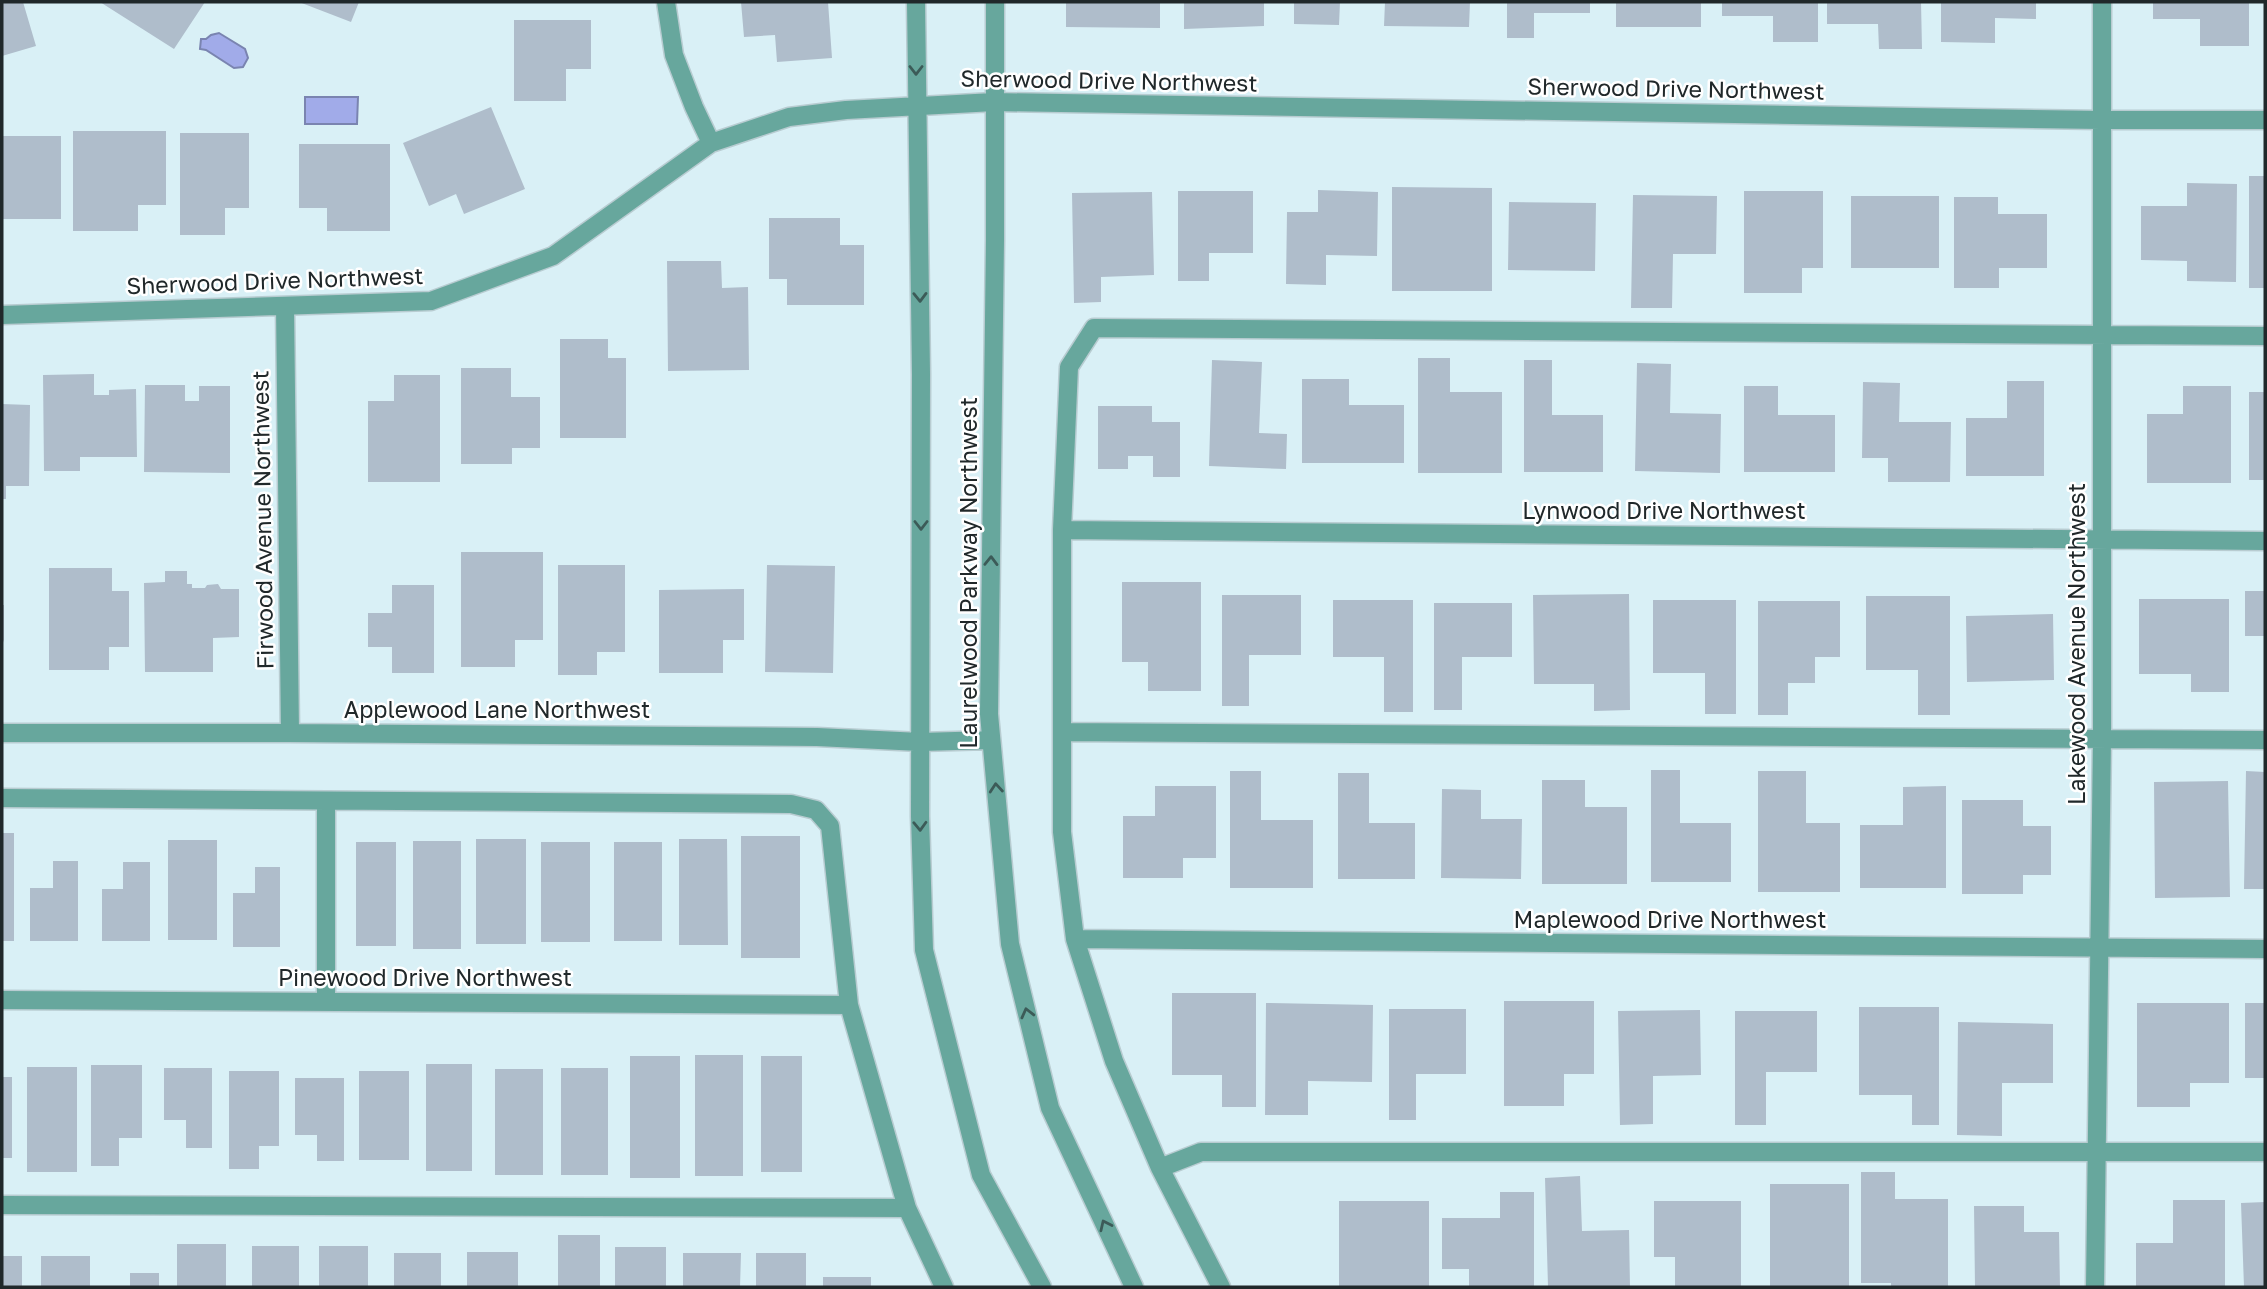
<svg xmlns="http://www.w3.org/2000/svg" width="2267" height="1289" font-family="'Golos Text',sans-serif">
  <rect width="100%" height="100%" fill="#d9f0f6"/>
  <path fill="#a1abe9" stroke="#7a84b0" stroke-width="2" d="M219 33 245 49 248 58 243 67 234 68 206 50 200 49 201 39H206L211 35Z
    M305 97H358L357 124H305Z"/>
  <path fill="#afbdcb" d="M2 2H23L36 46 2 56Z
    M100 2H205L174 49Z
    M299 2H359L351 22Z
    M741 2H828L832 58 777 62 775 35 744 37Z
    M1066 2H1160V28L1066 27Z
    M1184 2H1264V26L1184 29Z
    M1294 2H1340L1339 25 1294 24Z
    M1385 2H1470L1469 27 1384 26Z
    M1507 2H1590V13H1534V38H1507Z
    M1616 2H1701V27H1616Z
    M1722 2H1818V42H1773V16H1722Z
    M1827 2H1921L1922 49H1879L1878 24H1827Z
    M1941 2H2036V19L1995 18V43L1941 42Z
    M2153 2H2249V46H2200V19H2153Z
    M514 20H591V69H566V101H514Z
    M491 107 525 189 464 214 456 194 429 206 403 143Z
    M73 131H166V205H138V231H73Z
    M180 133H249V208H225V235H180Z
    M2 136H61V219H2Z
    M299 144H390V231H327V208H299Z
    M2249 176H2265V288H2249Z
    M2187 183 2237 184 2236 282 2187 281V261L2141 260V206H2187Z
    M1392 187 1492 188V291H1392Z
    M1318 190 1378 192 1377 256 1326 255V285L1286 284 1287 212H1318Z
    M1178 191H1253V253H1209V281H1178Z
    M1744 191H1823V268H1802V293H1744Z
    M1152 192 1154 275 1101 277V302L1074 303 1072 193Z
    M1633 195 1717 196 1716 254H1673L1672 308H1631Z
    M1851 196H1939V268H1851Z
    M1954 197H1998V214H2047V268H1999V288H1954Z
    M1509 202 1596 203 1595 271 1508 270Z
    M769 218H840V245H864V305H787V279H769Z
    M667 261H721L722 288 748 287 749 370 668 371Z
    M560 339H608V358H626V438H560Z
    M1418 358H1450V392H1502V473H1418Z
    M1212 360 1262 362 1259 433 1287 434 1286 469 1209 466Z
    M1524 360H1552V415H1603V472H1524Z
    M1637 363 1671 364 1670 413 1721 414 1720 473 1635 471Z
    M461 368H511V397H540V448H512V464H461Z
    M94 374V395H109V390L136 389 137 457H80V471H44L43 375Z
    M394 375H440V482H368V401H394Z
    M1302 379H1349V405H1404V463H1302Z
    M2007 381H2044V476H1966V418H2007Z
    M1863 382 1900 383 1899 422H1951L1950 482H1888V458H1862Z
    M145 385H185V401H199V386H230V473L144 472Z
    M1744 386H1778V415H1835V472H1744Z
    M2183 386H2231V483H2147V414H2183Z
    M2249 392H2265V480H2249Z
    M2 404 30 405 29 486H6V499H2Z
    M1098 406H1152V422H1180V477H1153V456H1128V469H1098Z
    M461 552H543V640H515V667H461Z
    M558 565H625V652H597V675H558Z
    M767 565 835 566 833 673 765 672Z
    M49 568H112V591H129V647H109V670H49Z
    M165 571H187V584H192V588H205L207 585 218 584 221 589H239V637L213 638V672H145L144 583 165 582Z
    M1122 582H1201V691H1148V662H1122Z
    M392 585H434V673H392V647H368V613H392Z
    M744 589V640H723V673H659V590Z
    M2245 591H2265V636H2245Z
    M1629 594 1630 710 1594 711V684H1534L1533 595Z
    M1222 595H1301V655H1249V706H1222Z
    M1866 596H1950V715H1918V670H1866Z
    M2139 599H2229V692H2191V674H2139Z
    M1333 600H1413V712H1384V657H1333Z
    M1653 600H1736V714H1705V673H1653Z
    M1758 601H1840V657H1815V683H1788V715H1758Z
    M1434 603H1512V657H1462V710H1434Z
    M2 605H4V640L2 645Z
    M2053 614 2054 680 1967 682 1966 616Z
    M1651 770H1680V823H1731V882H1651Z
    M1230 771H1261V820H1313V888H1230Z
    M1758 771H1806V823H1840V892H1758Z
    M2246 771 2265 772V889H2244Z
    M1338 773H1369V823H1415V879H1338Z
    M1542 780H1585V807H1627V884H1542Z
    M2228 781 2230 897 2155 898 2154 782Z
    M1155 786H1216V858H1183V878H1123V816H1155Z
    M1946 786V888H1860V825H1903V787Z
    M1442 789 1481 790V819H1522L1521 879 1441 878Z
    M1962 800H2023V826H2051V875H2023V894H1962Z
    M2 833H14V941H2Z
    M741 836H800V958H741Z
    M476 839H526V944H476Z
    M679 839H727L728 945H679Z
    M168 840H217V940H168Z
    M413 841H461V949H413Z
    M356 842H396V946H356Z
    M541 842H590V942H541Z
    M614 842H662V941H614Z
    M53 861H78V941H30V888H53Z
    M123 862H150V941H102V889H123Z
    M255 867H280V947H233V893H255Z
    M1172 993H1256V1107H1222V1075H1172Z
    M1504 1001H1594V1074H1564V1106H1504Z
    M1266 1003 1373 1005 1372 1082 1308 1081V1115H1265Z
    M2137 1003H2229V1083H2190V1107H2137Z
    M2245 1003H2265V1078H2245Z
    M1859 1007H1939V1125H1912V1095H1859Z
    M1389 1009H1466V1074H1416V1120H1389Z
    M1700 1010 1701 1075 1653 1076V1124L1620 1125 1618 1011Z
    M1735 1011H1817V1072H1766V1125H1735Z
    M1958 1022 2053 1024V1083H2002V1136L1957 1135Z
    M695 1055H743V1176H695Z
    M630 1056H680V1178H630Z
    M761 1056H802V1172H761Z
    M426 1064H472V1171H426Z
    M91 1065H142V1138H119V1166H91Z
    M27 1067H77V1172H27Z
    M164 1068H212V1148H186V1120H164Z
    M561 1068H608V1175H561Z
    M495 1069H543V1175H495Z
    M229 1071H279V1146H259V1169H229Z
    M359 1071H409V1160H359Z
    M2 1077H12V1158H2Z
    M295 1078H344V1161H317V1135H295Z
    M1861 1172H1895V1199H1948V1287H1891V1283H1861Z
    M1580 1176 1582 1231 1629 1230 1630 1287H1548L1545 1178Z
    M1770 1184H1849V1287H1770Z
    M1500 1192H1534V1287H1469V1269H1442V1218H1500Z
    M2173 1200H2225V1287H2136V1243H2173Z
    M1339 1201H1429V1287H1339Z
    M1654 1201H1741V1287H1675V1257H1654Z
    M2265 1202V1287H2244L2241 1203Z
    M1974 1206H2024V1232H2059L2060 1287H1975Z
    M558 1235H600V1287H558Z
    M177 1244H226V1287H177Z
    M252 1246H299V1287H252Z
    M319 1246H368V1287H319Z
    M615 1247H666V1287H615Z
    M467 1252H518V1287H467Z
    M394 1253H441V1287H394Z
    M683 1253H741L740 1287H683Z
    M756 1253H806V1287H756Z
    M2 1256H22V1287H2Z
    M41 1256H90V1287H41Z
    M130 1273H159V1287H130Z
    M823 1277H871V1287H823Z"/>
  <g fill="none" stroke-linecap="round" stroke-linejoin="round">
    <defs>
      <path id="minor" d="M666 2 674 55 694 107 711 143
        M916 2 921 374 920 816 924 950 981 1175 1042 1287
        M995 2V240L989 714 1010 944 1050 1108 1134 1287
        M285 306 290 733
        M2 315 431 301 553 256 711 143 789 117 846 110 994 102 2101 120H2265
        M1062 530 2265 541
        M1062 732 2265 740
        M2 733H290L817 737 920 742 991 740
        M2 798 791 804 816 810 830 826 849 1005 907 1208 944 1287
        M326 801V1002
        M1075 939 2265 949
        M2 1000 849 1005
        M1160 1168 1201 1152H2265
        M2 1205 907 1208
        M1221 1287 1160 1168 1114 1061 1075 939 1062 832V530L1069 367 1094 328 2265 336
        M2095 1287 2102 738V2"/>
    </defs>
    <use href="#minor" stroke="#b8ccd1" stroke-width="21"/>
    <use href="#minor" stroke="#67a79d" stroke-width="18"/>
  </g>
  <defs><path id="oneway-chevron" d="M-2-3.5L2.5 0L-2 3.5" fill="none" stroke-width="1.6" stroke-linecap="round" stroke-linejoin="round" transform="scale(1.75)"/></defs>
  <g stroke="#3c5b58">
    <use href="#oneway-chevron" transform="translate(916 70) rotate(90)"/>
    <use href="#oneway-chevron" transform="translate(920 297) rotate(89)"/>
    <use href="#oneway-chevron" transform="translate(921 525) rotate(90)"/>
    <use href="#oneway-chevron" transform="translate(991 561) rotate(-89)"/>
    <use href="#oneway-chevron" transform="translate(996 788) rotate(-95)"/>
    <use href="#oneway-chevron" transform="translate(920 826) rotate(88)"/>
    <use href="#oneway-chevron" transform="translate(1027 1013) rotate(-104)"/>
    <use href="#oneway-chevron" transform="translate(1105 1225) rotate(-115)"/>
  </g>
  <g text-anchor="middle" stroke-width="5" stroke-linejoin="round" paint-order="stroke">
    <g font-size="23" fill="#20282a" stroke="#fff">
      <text transform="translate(1109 81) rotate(1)" y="8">Sherwood Drive Northwest</text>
      <text transform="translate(1676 89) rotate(1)" y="8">Sherwood Drive Northwest</text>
      <text transform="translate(275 281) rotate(-2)" y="8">Sherwood Drive Northwest</text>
      <text x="1664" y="519">Lynwood Drive Northwest</text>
      <text transform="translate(263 520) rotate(-91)" y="8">Firwood Avenue Northwest</text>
      <text transform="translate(969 573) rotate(-90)" y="8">Laurelwood Parkway Northwest</text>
      <text transform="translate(2077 644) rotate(-90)" y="8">Lakewood Avenue Northwest</text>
      <text x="497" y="718">Applewood Lane Northwest</text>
      <text x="1670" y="928">Maplewood Drive Northwest</text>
      <text x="425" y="986">Pinewood Drive Northwest</text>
    </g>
  </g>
  <rect width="2267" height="1289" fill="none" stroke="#20282a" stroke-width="7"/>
</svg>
